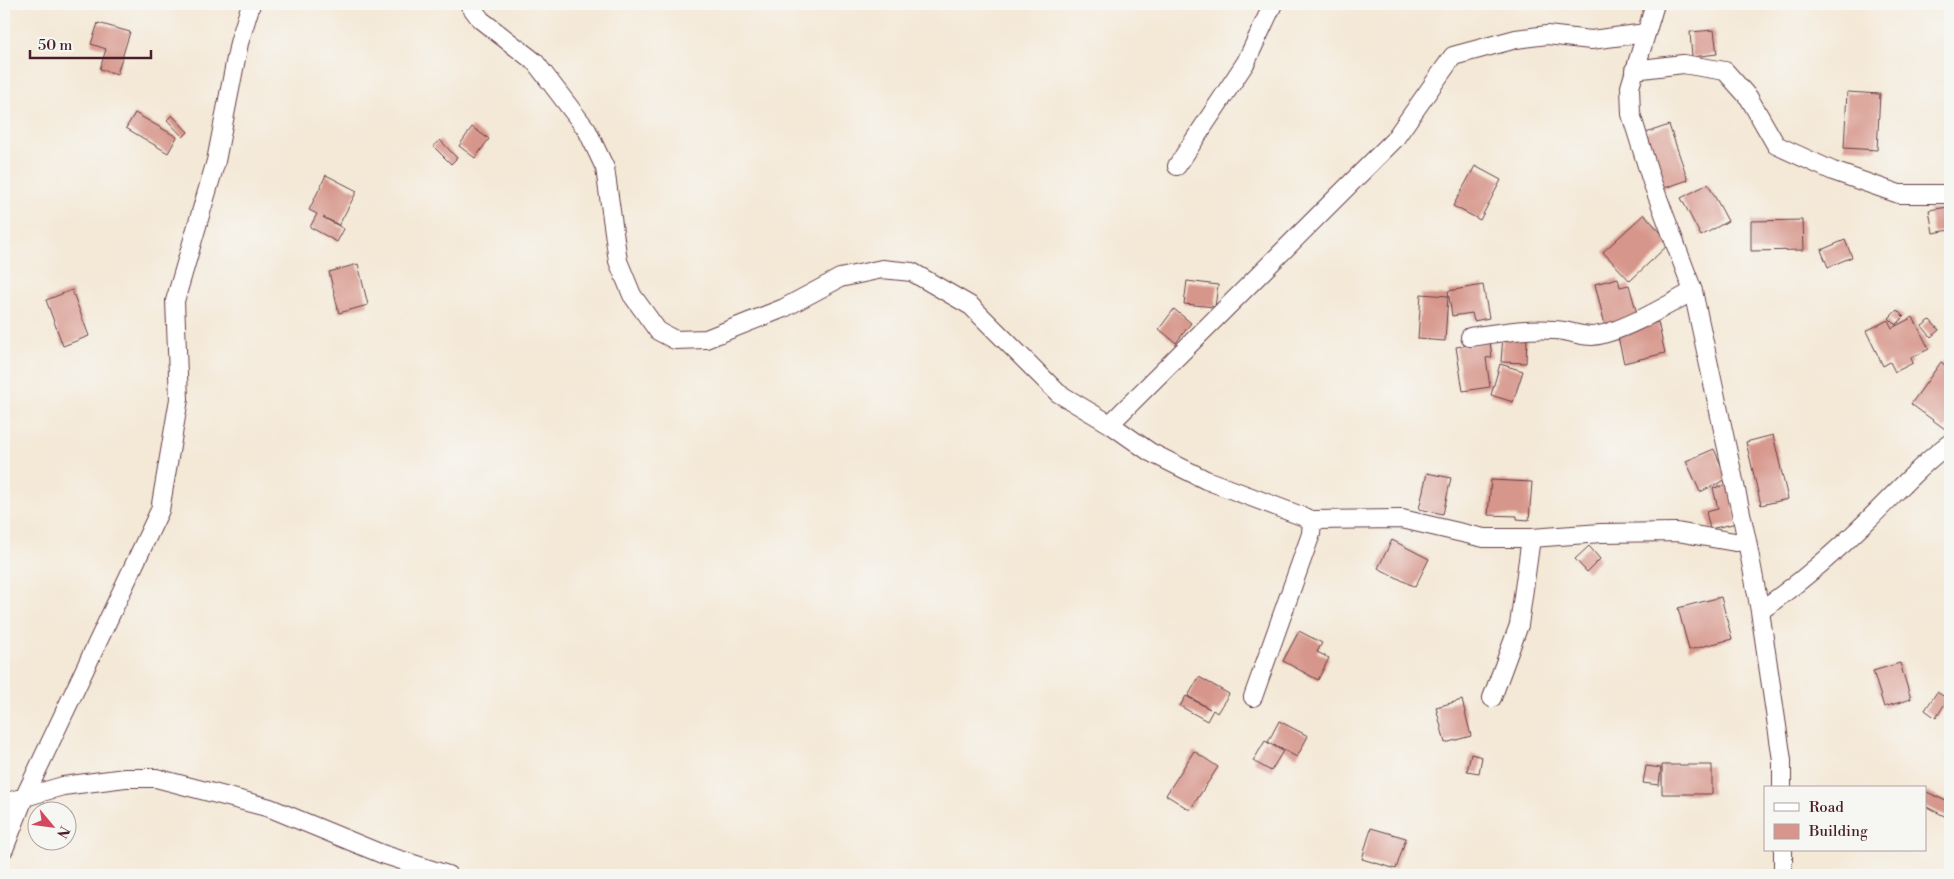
<svg xmlns="http://www.w3.org/2000/svg" width="1954" height="879" font-family="'Libre Bodoni',serif">
  <rect width="100%" height="100%" fill="#f6f6f2"/>
  <filter id="ink" filterUnits="userSpaceOnUse"><feTurbulence type="fractalNoise" baseFrequency=".02" numOctaves="2"/><feDisplacementMap in="SourceGraphic" scale="10" xChannelSelector="R" yChannelSelector="G"/><feConvolveMatrix kernelMatrix="1 2 1 2 8 2 1 2 1" color-interpolation-filters="sRGB"/></filter>
  <filter id="wash" filterUnits="userSpaceOnUse"><feTurbulence type="fractalNoise" baseFrequency=".0096" numOctaves="4" result="noise"/><feDisplacementMap in="SourceGraphic" scale="20" xChannelSelector="R" yChannelSelector="G"/><feGaussianBlur stdDeviation="1.12" result="paint"/><feColorMatrix in="noise" values="0 0 0 0 0 0 0 0 0 0 0 0 0 0 0 0 0 1.4 0 .05"/><feComposite in="paint" operator="in"/></filter>
  <g filter="url(#wash)">
    <rect width="100%" height="100%" fill="#f4e8d6"/>
    <g id="blocks">
      <path fill="#d7968b" d="M98 23 130 32 117 74 100 69 106 49 91 44Z
        M1714 30 1717 54 1692 57 1690 32Z
        M1847 92 1880 94 1877 150 1844 148Z
        M135 113 177 137 168 153 126 128Z
        M172 115 188 132 183 137 167 120Z
        M1669 125 1688 180 1659 190 1640 135Z
        M472 127 489 139 475 158 459 146Z
        M440 140 457 158 451 164 433 146Z
        M1475 166 1501 180 1480 220 1453 206Z
        M326 175 357 191 339 225 323 217 344 229 337 242 310 227 317 214 309 210Z
        M1708 184 1728 221 1701 236 1681 198Z
        M1948 207 1950 230 1933 233 1929 210Z
        M1644 214 1670 243 1630 281 1603 252Z
        M1803 220 1804 250 1751 251V221Z
        M1845 240 1852 257 1828 267 1821 250Z
        M358 264 368 305 339 313 329 272Z
        M1618 278 1620 287 1629 285 1638 317 1605 325 1595 284Z
        M1187 281 1218 285 1215 307 1184 304Z
        M1483 285 1489 318 1474 321 1472 313 1452 316 1448 291Z
        M72 290 89 336 63 346 46 300Z
        M1421 294 1448 296 1445 341 1418 339Z
        M1174 309 1191 323 1176 343 1159 329Z
        M1897 310 1904 317 1896 325 1889 318Z
        M1913 317 1929 349 1911 358 1913 363 1895 372 1890 362 1883 366 1866 331 1888 320 1892 328Z
        M1930 320 1939 330 1931 337 1922 326Z
        M1658 322 1665 353 1624 363 1617 333Z
        M1503 336 1527 337 1526 363 1501 362Z
        M1490 342 1492 357 1486 358 1490 387 1463 391 1456 347Z
        M1941 362 1950 369V422L1945 429 1911 404Z
        M1500 364 1523 371 1513 402 1491 395Z
        M1773 435 1788 499 1761 505 1746 442Z
        M1714 449 1727 479 1700 492 1686 461Z
        M1427 473 1451 478 1443 514 1419 509Z
        M1491 480 1532 482 1529 520 1517 519V516L1488 515Z
        M1728 485 1737 523 1710 529 1706 512 1718 509 1713 488Z
        M1392 540 1429 559 1415 587 1378 568Z
        M1589 546 1600 559 1587 572 1575 559Z
        M1721 597 1732 639 1689 650 1678 608Z
        M1299 631 1322 643 1317 652 1329 658 1318 680 1283 661Z
        M1900 663 1911 699 1884 707 1873 671Z
        M1199 677 1229 694 1217 713 1213 710 1207 721 1180 706 1186 696 1210 709 1188 696Z
        M1937 692 1948 699 1936 718 1925 710Z
        M1462 700 1471 736 1445 743 1436 707Z
        M1279 721 1308 736 1297 757 1268 742Z
        M1265 741 1283 751 1271 771 1253 761Z
        M1194 751 1218 767 1190 810 1166 795Z
        M1471 754 1482 757 1479 773 1467 771Z
        M1662 765H1712V794H1662Z
        M1646 766 1661 768 1659 785 1643 783Z
        M1927 792 1950 803V819L1925 806V796Z
        M1371 828 1406 838 1396 869 1362 859Z"/>
    </g>
  </g>
  <g filter="url(#ink)">
    <use href="#blocks" fill-opacity="0" stroke="#643d45" stroke-width="1"/>
    <g fill="none" stroke-linecap="round" stroke-linejoin="round">
      <defs>
        <path id="street" d="M469 4 481 20 535 62 587 130 605 168 618 261 632 295 658 331 675 340 706 339 784 308 840 278 882 269 912 272 971 306 1058 393 1110 424 1150 452 1206 480 1312 520 1402 519 1484 538H1531L1601 533 1677 532 1735 542 1747 541
          M1655 4 1630 87 1631 114 1652 182 1693 291 1747 541 1760 611 1782 760V788
          M1634 70 1683 64 1725 71 1749 98 1776 145 1833 171 1899 194H1950
          M1177 166 1246 62 1273 4
          M1470 337C1499 333 1525 328 1554 330 1567 330 1579 336 1592 336 1619 334 1668 305 1693 291
          M1110 424 1394 140 1453 56 1516 39 1547 35 1591 40 1646 33
          M1760 611C1798 584 1833 555 1866 522 1894 495 1919 466 1950 443
          M1253 697 1311 534 1312 520
          M1492 698 1519 625 1531 538
          M4 803 63 786 125 778H156L270 808 382 854 448 875
          M4 849 24 798 160 510 179 399 175 301 216 161 239 43 251 4
          M1783 850V875"/>
      </defs>
      <use href="#street" stroke="#643d45" stroke-width="20"/>
      <use href="#street" stroke="#fff" stroke-width="18"/>
    </g>
  </g>
  <rect width="1954" height="879" fill="none" stroke="#f6f6f2" stroke-width="20"/>
  <rect x="1764" y="786" width="162" height="65" fill="#f6f6f2" stroke="#b1a0a2"/>
  <rect x="1774" y="803" width="25" height="8" fill="#ffffff" stroke="#b1a0a2"/>
  <text x="1809" y="812" font-size="15" fill="#4a1f2b">Road</text>
  <rect x="1774" y="824" width="25" height="15" fill="#d7968b" stroke="#b1a0a2"/>
  <text x="1809" y="836" font-size="15" fill="#4a1f2b">Building</text>
  <g transform="translate(52 826) rotate(119)"><circle r="24" fill="#f6f6f2" stroke="#b1a0a2"/>
  <path d="M0-4L9 19L0 12L-9 19Z" fill="#d1495b"/>
  <text y="-8" font-size="14" font-weight="bold" text-anchor="middle" fill="#4a1f2b">N</text>
  </g>
  <path d="M30 50v8h121v-8" fill="none" stroke="#4a1f2b" stroke-width="2.5"/>
  <text x="38" y="50" font-size="15" fill="#4a1f2b" stroke="#f6f6f2" stroke-width="4" paint-order="stroke">50 m</text>
</svg>
